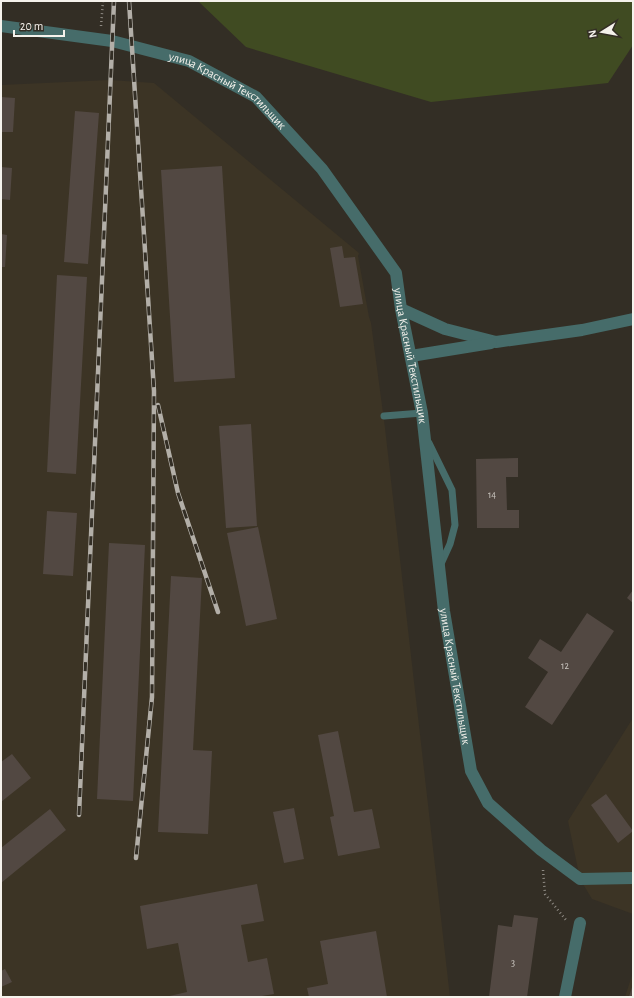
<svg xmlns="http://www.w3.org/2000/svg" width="634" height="998" font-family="'Alegreya Sans',sans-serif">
  <rect width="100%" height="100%" fill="#332e25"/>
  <path fill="#3c3425" d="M110 80 154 83 359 253 358 256 369 317 371 323 385 428 450 997H1V85Z
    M633 718V914L592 899 580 879 568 821Z
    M633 972V997H625Z"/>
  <path fill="#404b22" d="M198 1H633V45L608 83 431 102 246 47Z"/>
  <path fill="#524842" d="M1 97 15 98 13 132H1Z
    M75 111 99 113 88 264 64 262Z
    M222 166 235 378 174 382 161 170Z
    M1 167 12 168 10 200 1 199Z
    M1 234 7 235 5 267H1Z
    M342 246 344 258 355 257 363 304 340 307 330 248Z
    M57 275 87 277 76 474 47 472Z
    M251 424 257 526 226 528 219 426Z
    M518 458V477H506L507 510H519V528H477L476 459Z
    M47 511 77 513 73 576 43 574Z
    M258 527 277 619 246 626 227 533Z
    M109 543 145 545 133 801 97 799Z
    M171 576 202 578 193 750 212 751 208 834 158 832Z
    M633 590V603L627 598Z
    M587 613 614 631 552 725 525 707 548 672 528 658 540 639 561 652Z
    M338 731 354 812 372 809 380 848 338 856 330 817 334 816 318 735Z
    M12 754 31 778 1 802V762Z
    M606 794 633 831 618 843 591 805Z
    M294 808 304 859 284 863 273 812Z
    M50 809 66 830 1 883V848Z
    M257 884 264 921 241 925 248 962 267 958 274 994 256 997H165L187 992 178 943 147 949 140 906Z
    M514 915 538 918 527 997H489L498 925 512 927Z
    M376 931 387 997H309L307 988 328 984 320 941Z
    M5 969 12 982 1 987V971Z
    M633 984V997H629Z"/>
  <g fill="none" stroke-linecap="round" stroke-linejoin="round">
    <path stroke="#8e8a83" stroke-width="2.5" stroke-dasharray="1 3" stroke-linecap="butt" d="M101 26 103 1
      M543 870 545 894 566 920"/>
    <path stroke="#466c6a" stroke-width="7" d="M384 416 422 413
      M429 443 452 490 455 525 450 544 440 566"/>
    <g stroke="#466c6a" stroke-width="12">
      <path id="s1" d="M1 26 112 41 189 61 256 97 322 169 396 273 401 309 422 413 444 611 471 771 488 803 541 850 580 879 633 878"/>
      <path d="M401 309 445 329 496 342 582 330 633 319"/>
      <path d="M411 356 491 343"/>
      <path d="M565 997 580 923"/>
    </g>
    <defs>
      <path id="rail" d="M129 1 154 391 152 697 136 858
        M158 405 178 493 218 612
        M79 815 114 1"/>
    </defs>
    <use href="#rail" stroke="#b3afa8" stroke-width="4.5"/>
    <use href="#rail" stroke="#332e25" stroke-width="3" stroke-dasharray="9" stroke-linecap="butt"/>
  </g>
  <g text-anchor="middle" stroke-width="3" stroke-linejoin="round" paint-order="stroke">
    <g font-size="10" fill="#ccc8c2">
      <text x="492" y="498">14</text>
      <text x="565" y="669">12</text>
      <text x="513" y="966">3</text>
    </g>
    <g font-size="12" fill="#f5f2ec" stroke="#332e25">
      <text dy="4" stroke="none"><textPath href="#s1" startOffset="240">улица Красный Текстильщик</textPath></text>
      <text dy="4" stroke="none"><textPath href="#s1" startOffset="577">улица Красный Текстильщик</textPath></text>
      <text dy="4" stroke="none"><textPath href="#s1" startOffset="901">улица Красный Текстильщик</textPath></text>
    </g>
  </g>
  <rect width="634" height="998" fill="none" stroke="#f5f2ec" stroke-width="4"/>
  <g transform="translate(602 32) rotate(259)" stroke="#332e25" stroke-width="3" paint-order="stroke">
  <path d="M0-3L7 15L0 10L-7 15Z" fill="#f5f2ec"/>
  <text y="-6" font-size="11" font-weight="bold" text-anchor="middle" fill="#f5f2ec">N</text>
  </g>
  <path d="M14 30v6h50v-6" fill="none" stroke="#f5f2ec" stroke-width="2"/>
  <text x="20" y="30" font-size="12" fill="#f5f2ec" stroke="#332e25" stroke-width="3" paint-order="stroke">20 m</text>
</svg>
